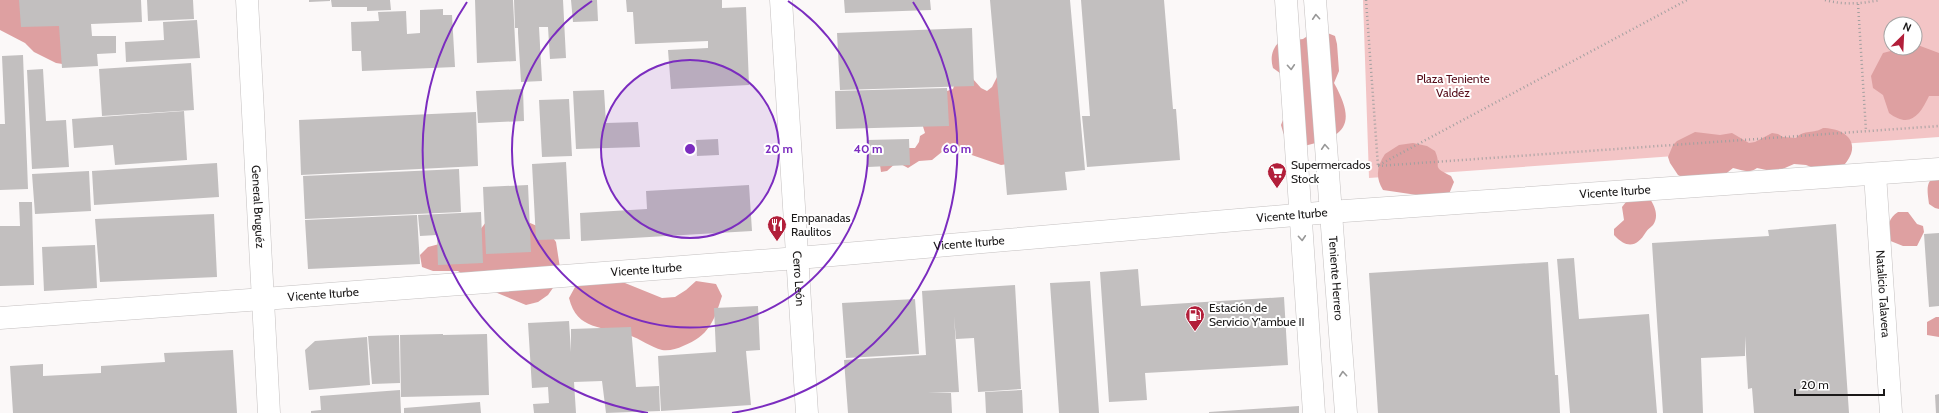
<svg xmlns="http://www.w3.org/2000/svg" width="1939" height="413" font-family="Cabin,sans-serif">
  <rect width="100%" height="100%" fill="#fbf8f8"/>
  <path fill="#f3c5c6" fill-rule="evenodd" d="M1363 0H1939V137L1369 178ZM1891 24H1915V48H1891Z"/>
  <path fill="#dea0a1" d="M0 0H31L53 22 78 33 69 65 56 63 34 52 25 43 0 30Z
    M1325 32 1335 36 1337 44 1339 71 1334 83C1357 124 1346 137 1303 146L1285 137 1283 132 1281 125 1286 112 1284 76 1273 68C1270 58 1272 49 1279 42L1303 39 1309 35Z
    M1915 44 1939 53V96H1929C1920 115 1910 129 1889 113L1883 95 1873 88 1871 76 1883 53 1902 48H1915Z
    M1000 71 1008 164 1001 165 963 152 943 151 932 160 919 161 908 168 897 162 887 171 881 172 880 165 903 148H915L919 142 920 136 925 133 921 120 938 108 947 91 953 89 955 83 973 79 981 88 987 91 992 87Z
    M1823 128C1838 128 1857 136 1851 154 1849 159 1845 164 1842 168L1819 170 1806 165 1794 164 1776 172 1757 168C1749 174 1742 170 1733 168L1723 176 1684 178 1678 175 1670 163 1668 157 1673 145 1677 141 1695 132 1720 135 1732 133 1749 143 1755 142 1772 133 1778 134 1783 137 1796 138C1804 129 1814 134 1823 128Z
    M1413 143 1427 146 1435 151C1443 169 1429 165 1451 176L1454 182 1449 194 1417 195 1383 190C1375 177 1377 166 1385 154L1399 145Z
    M1939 172V209L1935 208 1929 204C1927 188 1925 182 1939 172Z
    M1650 199C1655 206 1659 217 1653 225 1650 228 1648 229 1646 232 1637 247 1627 249 1614 235V229L1624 220 1622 207 1626 202Z
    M506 212 548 231 556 242 560 268 555 285 548 295 538 302 526 305 478 285 458 271H433L422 267 420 255 428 247 477 234 492 214Z
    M1898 212H1908L1917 224 1923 226 1924 232 1917 246H1903L1888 240C1888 228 1887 219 1898 212Z
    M696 281 716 284 722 296C714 321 709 336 683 346 677 349 669 351 662 350 651 347 640 339 629 335 603 326 577 331 569 298L575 287 586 282 625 283 662 298 675 297 686 290Z
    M1936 317H1939V337L1927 335V322Z"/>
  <path fill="#c2bfbf" d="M19 0H141L142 22 91 24 92 36H116V53L97 54 98 66 62 68 59 26 21 27Z
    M147 0H193L194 19 148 21Z
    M309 0H330V1L309 2Z
    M331 0H390L391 10 367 11V7H332Z
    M475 0H513L516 61 477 63Z
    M514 0H563L566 58 550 59 548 27H539L542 81 521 82 518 33V28H515Z
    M571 0H597L598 21 573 22Z
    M626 0H722V8L746 7 749 85 671 89 668 50 708 48V41L635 44 633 12H627Z
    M844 0H930L931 10 845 13Z
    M990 0H1070L1085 170 1065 172 1067 190 1007 195Z
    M1081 0H1164L1173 109H1176L1180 160 1087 167 1082 116H1090Z
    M443 9V15H452L455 67 362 71 361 51H352L351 22 379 21 378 12 406 11 407 34 420 33V10Z
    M197 20 200 58 126 62 125 42 164 40 163 22Z
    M972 28 974 86 840 90 837 33Z
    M23 55 28 189 0 190V124H5L2 56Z
    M191 63 194 110 102 116 99 69Z
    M43 69 46 121 66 120 69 167 32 169 27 70Z
    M947 88 949 126 836 129 835 91Z
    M523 89 524 121 478 123 476 91Z
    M604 90 606 123 638 122 640 147 576 149 573 91Z
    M569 99 572 156 542 157 539 100Z
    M184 111 187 160 115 165 113 145 74 148 72 119Z
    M476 112 478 166 301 175 299 120Z
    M718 139 719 155 697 156 696 140Z
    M909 139 910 165 868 167 867 140Z
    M566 162 570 239 536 240 532 164Z
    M217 163 219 197 94 205 92 171Z
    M459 169 461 212 305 219 303 176Z
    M89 171 91 211 35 214 32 174Z
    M528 185 531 252 486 254 483 187Z
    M749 185 752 231 581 241 580 213 647 209 646 191Z
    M19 202H32L34 285 0 286V226H20Z
    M481 212 483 263 438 265 437 235 420 236 418 215Z
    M214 214 217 277 100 282 95 219Z
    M417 215 420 264 308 269 305 220Z
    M1836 224 1849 413H1754L1752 388 1748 389 1745 336V356L1701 358 1703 413H1663L1652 243 1769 236 1768 230Z
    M1939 233V306L1929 307 1924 234Z
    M95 245 97 288 44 291 42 247Z
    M1574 258 1579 319 1649 314 1657 413H1570L1557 259Z
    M1548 262 1555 375H1558L1560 413H1378L1369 273Z
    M1138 269 1141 306 1284 297 1288 365 1145 373 1147 400 1109 402 1100 272Z
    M1090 281 1099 413H1059L1050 283Z
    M1015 285 1021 389 978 392 974 338 956 339 954 316 959 392 928 393H951L952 413H848L844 360 926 355 922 291Z
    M915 299 919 354 846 358 842 303Z
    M758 306 760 350 746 351 751 405 661 411 658 356 716 352 714 308Z
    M569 321 571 352V329L631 327 636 387 659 386 660 411 606 413 602 381 574 382 576 413H534L533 404 549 403 548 387 532 388 528 323Z
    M443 334 444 387 443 335 487 334 489 395 401 397 400 335Z
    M399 335 400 383 372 384 368 336Z
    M367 337 370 385 309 390 305 350 315 341Z
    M233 350 237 413H13L10 366 43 364V376L101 373V366L165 362 164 353Z
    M400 390 401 413H311V411L321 410 320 396Z
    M1022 390 1023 413H986L985 392Z
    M1939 394V413H1936L1935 395Z
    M480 402 481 413H404V408Z
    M1299 406V413H1209V412Z"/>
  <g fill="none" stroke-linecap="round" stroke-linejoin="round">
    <defs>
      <g id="minor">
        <path id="s1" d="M247 0 269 413"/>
        <path id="s2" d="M781 0 807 413"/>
        <path d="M1286 0 1314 413"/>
        <path id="s3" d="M1315 0 1346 413"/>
        <path id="s4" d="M1875 174 1891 413"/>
        <path id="s5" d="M0 318 264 299 798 258 1330 212 1939 169"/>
      </g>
    </defs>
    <use href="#minor" stroke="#c4c0c0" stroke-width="23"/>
    <path stroke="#a3a0a0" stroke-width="2.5" stroke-dasharray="1 3" stroke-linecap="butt" d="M1366 0 1378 166
      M1825 0C1844 5 1860 4 1880 0
      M1858 4 1866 131
      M1379 165 1687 0
      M1378 166 1939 126"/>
    <use href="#minor" stroke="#fff" stroke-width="22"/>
  </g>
  <defs><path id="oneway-chevron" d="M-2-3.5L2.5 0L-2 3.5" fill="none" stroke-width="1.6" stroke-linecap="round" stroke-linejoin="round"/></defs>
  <g stroke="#989898">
    <use href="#oneway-chevron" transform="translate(1316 17) rotate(-94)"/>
    <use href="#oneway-chevron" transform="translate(1291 67) rotate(86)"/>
    <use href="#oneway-chevron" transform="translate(1325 147) rotate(-94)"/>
    <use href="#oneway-chevron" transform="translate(1302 238) rotate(86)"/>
    <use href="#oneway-chevron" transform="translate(1343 374) rotate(-95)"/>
  </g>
  <circle cx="690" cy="149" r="89" fill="#7b2cbf" fill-opacity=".12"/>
  <g fill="none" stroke="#7b2cbf" stroke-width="2">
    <circle cx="690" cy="149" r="89"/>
    <path d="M788 1A178 178 0 1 1 592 1"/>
    <path d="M648 413A267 267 0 0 1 467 2M913 2A267 267 0 0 1 732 413"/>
  </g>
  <defs>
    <symbol id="supermarket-pin" viewBox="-11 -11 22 30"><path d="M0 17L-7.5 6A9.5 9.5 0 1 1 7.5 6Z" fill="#b21f3a" stroke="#fff"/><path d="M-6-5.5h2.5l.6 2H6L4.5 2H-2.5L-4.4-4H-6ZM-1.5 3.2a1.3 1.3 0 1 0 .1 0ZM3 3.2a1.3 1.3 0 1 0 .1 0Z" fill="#fff"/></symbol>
    <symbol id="restaurant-pin" viewBox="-11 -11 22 30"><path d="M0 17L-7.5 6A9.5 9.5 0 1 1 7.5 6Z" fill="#b21f3a" stroke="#fff"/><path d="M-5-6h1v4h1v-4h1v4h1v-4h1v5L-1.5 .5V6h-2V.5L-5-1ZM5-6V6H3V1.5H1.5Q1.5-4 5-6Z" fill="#fff"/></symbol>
    <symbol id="fuel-pin" viewBox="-11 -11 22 30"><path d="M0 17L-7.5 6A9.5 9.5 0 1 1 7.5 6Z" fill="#b21f3a" stroke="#fff"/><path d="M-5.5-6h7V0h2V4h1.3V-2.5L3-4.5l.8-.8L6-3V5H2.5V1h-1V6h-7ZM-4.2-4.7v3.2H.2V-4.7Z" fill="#fff"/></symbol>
  </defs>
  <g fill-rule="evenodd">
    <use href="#supermarket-pin" x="1266" y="161" width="22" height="30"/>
    <use href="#restaurant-pin" x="766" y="214" width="22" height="30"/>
    <use href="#fuel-pin" x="1184" y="304" width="22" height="30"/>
  </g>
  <g text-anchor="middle" stroke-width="4" stroke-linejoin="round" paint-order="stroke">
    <g font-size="12" fill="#550b18" stroke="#fff">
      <text x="1453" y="83">Plaza Teniente<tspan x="1453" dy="14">Valdéz</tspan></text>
    </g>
    <g font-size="12" fill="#1b1919" stroke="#fff" text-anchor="start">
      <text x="1291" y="169">Supermercados<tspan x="1291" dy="14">Stock</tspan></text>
      <text x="791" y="222">Empanadas<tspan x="791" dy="14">Raulitos</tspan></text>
      <text x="1209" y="312">Estación de<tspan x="1209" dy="14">Servicio Y'ambue II</tspan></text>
    </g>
    <g font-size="12" fill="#1b1919" stroke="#fff">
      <text dy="4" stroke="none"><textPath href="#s5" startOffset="1620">Vicente Iturbe</textPath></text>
      <text dy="4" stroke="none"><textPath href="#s1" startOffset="207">General Bruguéz</textPath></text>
      <text dy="4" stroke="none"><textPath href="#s5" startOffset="1296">Vicente Iturbe</textPath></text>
      <text dy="4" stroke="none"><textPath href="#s5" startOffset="972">Vicente Iturbe</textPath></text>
      <text dy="4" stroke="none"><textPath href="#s5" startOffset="648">Vicente Iturbe</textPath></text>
      <text dy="4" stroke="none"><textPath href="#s2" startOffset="279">Cerro León</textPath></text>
      <text dy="4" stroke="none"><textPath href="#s3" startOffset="279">Teniente Herrero</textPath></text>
      <text dy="4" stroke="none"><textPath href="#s4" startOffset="120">Natalicio Talavera</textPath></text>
      <text dy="4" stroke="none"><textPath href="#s5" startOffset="324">Vicente Iturbe</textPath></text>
    </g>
  </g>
  <circle cx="690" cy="149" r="6" fill="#7b2cbf" stroke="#fff" stroke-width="2"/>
  <g font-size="12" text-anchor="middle" font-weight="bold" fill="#7b2cbf" stroke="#fff" stroke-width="4" stroke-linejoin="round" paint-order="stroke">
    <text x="779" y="153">20 m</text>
    <text x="868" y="153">40 m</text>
    <text x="957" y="153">60 m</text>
  </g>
  <g transform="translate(1903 36) rotate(24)"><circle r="19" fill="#ffffff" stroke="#a4a3a3"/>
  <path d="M0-3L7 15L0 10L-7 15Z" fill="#b21f3a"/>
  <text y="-6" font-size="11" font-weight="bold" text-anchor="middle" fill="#1b1919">N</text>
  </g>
  <path d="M1795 389v6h89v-6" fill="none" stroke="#1b1919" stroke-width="2"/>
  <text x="1801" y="389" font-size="12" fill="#1b1919" stroke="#ffffff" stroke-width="3" paint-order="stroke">20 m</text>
</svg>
